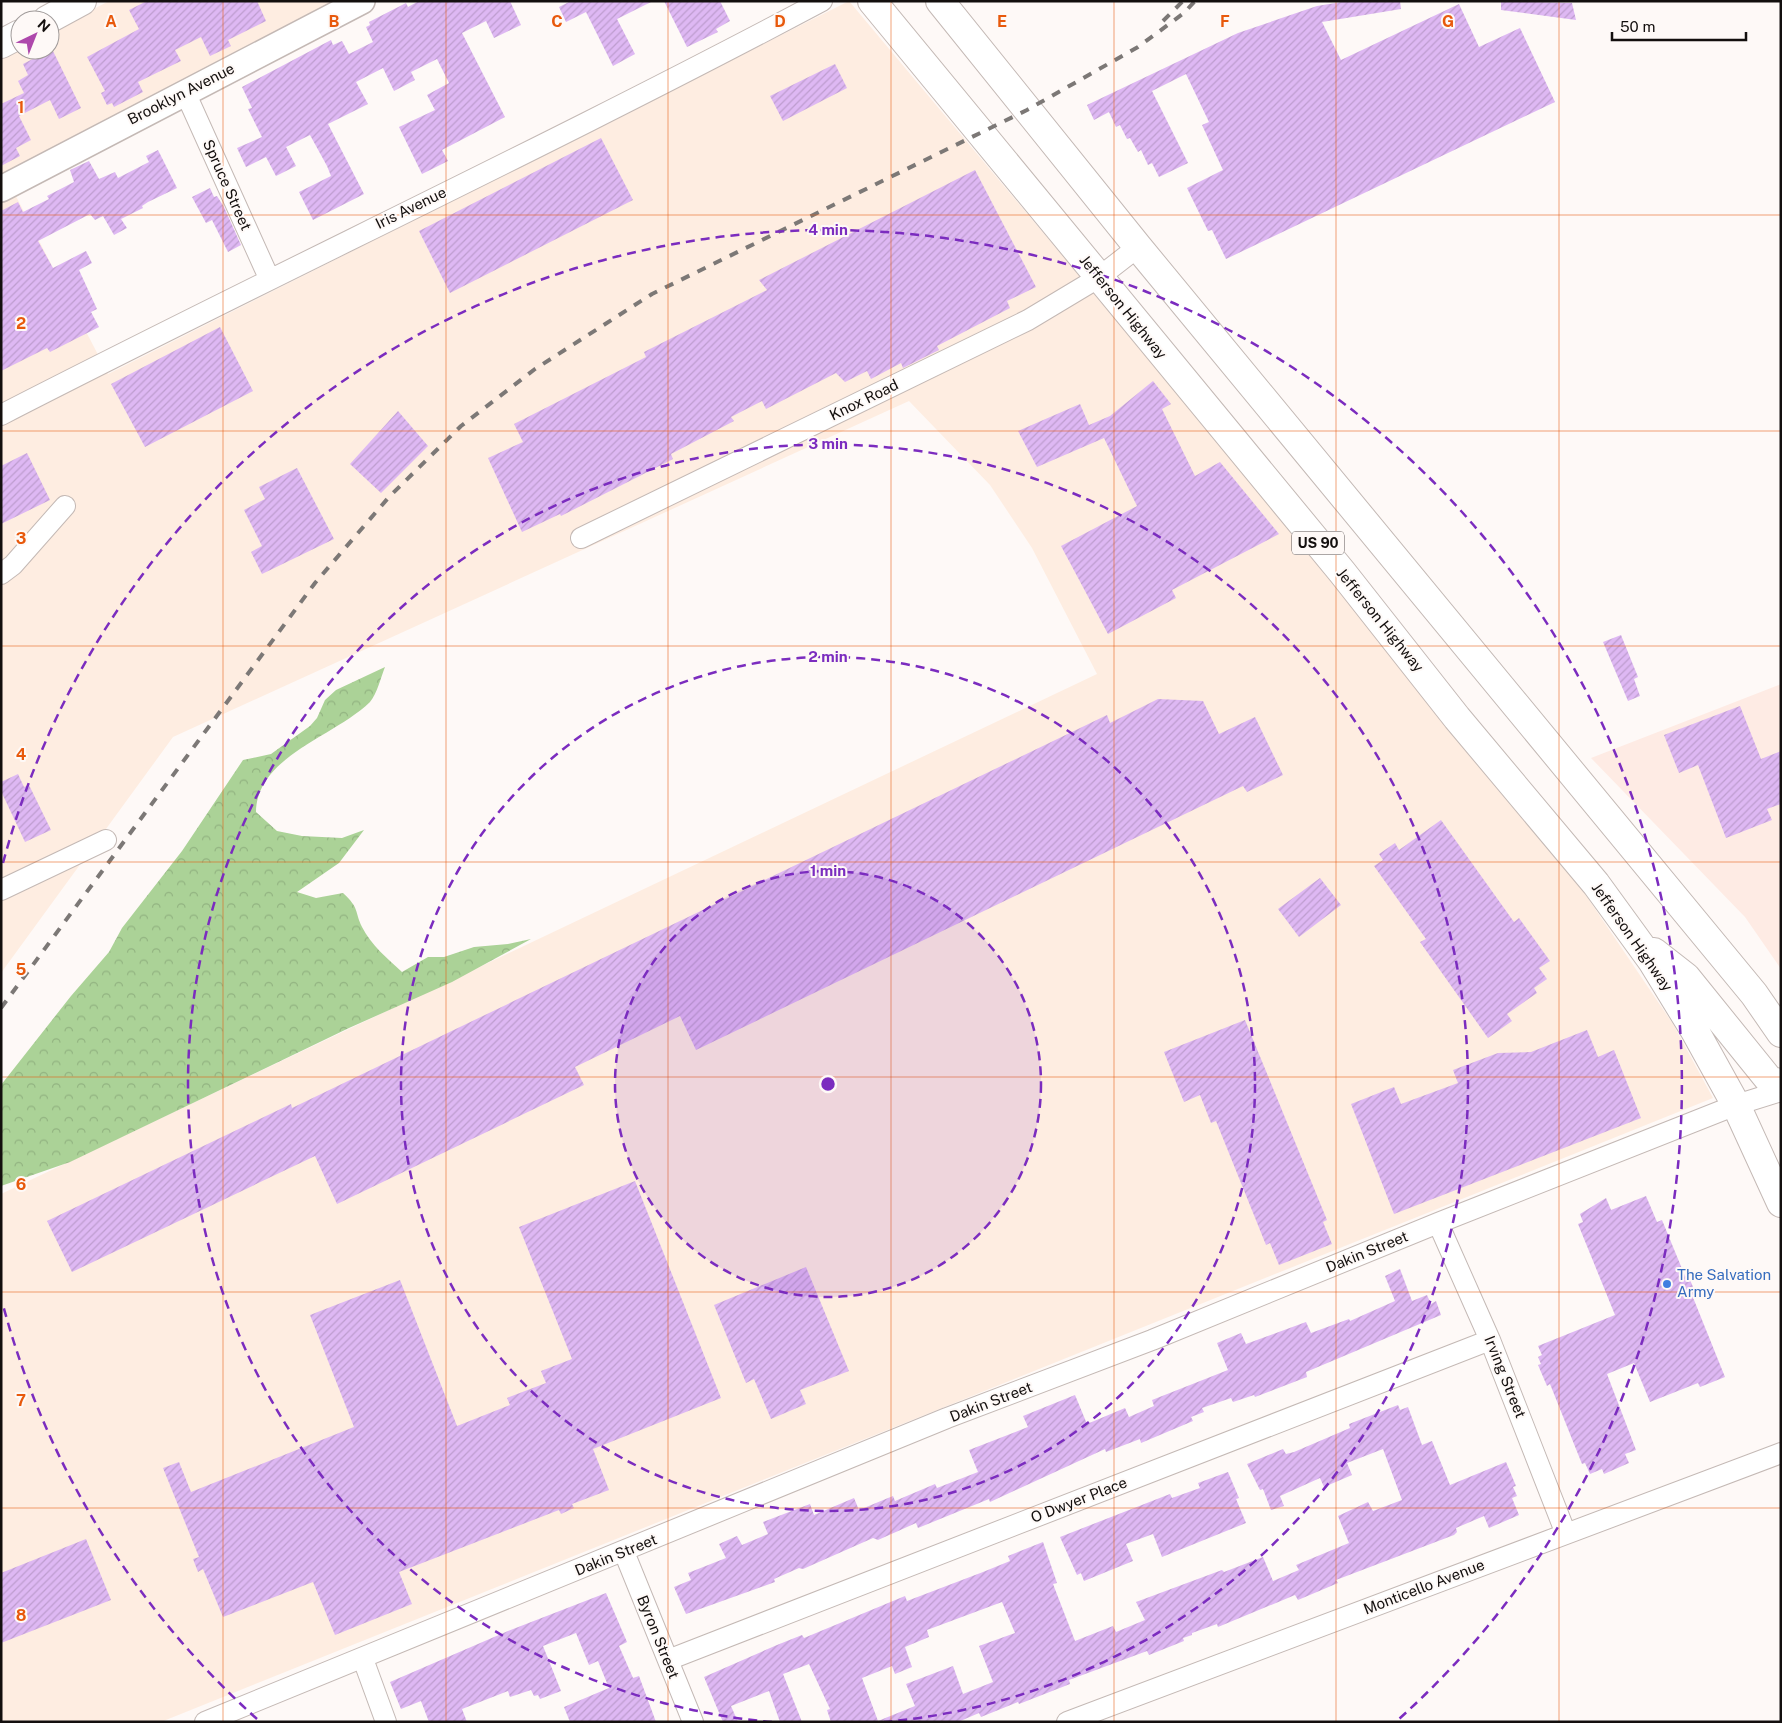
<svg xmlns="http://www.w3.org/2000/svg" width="1782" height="1723" font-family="'Public Sans',sans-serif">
  <defs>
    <pattern id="forest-crowns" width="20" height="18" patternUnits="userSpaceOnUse" patternTransform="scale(1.25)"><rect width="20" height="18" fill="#abd297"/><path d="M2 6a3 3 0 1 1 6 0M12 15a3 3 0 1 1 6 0" fill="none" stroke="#92b381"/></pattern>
    <pattern id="building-hatch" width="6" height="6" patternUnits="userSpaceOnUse" patternTransform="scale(1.25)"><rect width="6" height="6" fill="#deb8f3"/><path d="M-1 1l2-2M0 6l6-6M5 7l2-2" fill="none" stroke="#be9dcf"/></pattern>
  </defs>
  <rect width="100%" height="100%" fill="#fef9f7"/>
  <path fill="#feebe4" d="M1781 684V969L1745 917 1591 758Z"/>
  <path fill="#feede1" d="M109 1H340L6 177 108 374 849 1 1320 563 1469 755 1583 891 1673 1024 1713 1098 161 1722H1V1194L1097 674 1032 548 990 485 909 401 173 737 1 973V58L20 48 50 50V32Z"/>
  <path fill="url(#forest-crowns)" d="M385 667C381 677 377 694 370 702 334 737 257 756 256 812L277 831 302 836 342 838 364 830 339 863 297 892 316 898 343 893C360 909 354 910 362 927 371 945 388 959 402 972L428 957H444L474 947 508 944 531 939 452 982 349 1028 70 1162 1 1186V1085L71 996 109 952 122 928 182 851 243 760 271 754 310 726 317 718 325 700 336 690Z"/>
  <path fill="url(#building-hatch)" fill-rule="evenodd" d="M147 1H257L266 21 228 40 231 46 210 56 201 37 175 50 181 61 138 82 143 92 114 107 112 103 107 105 101 93 105 91 87 57 139 29 129 10Z
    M419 1H510L521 25 494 38 486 21 462 33 505 117 442 150 448 161 422 174 399 127 435 110 427 95 449 83 437 59 411 72 415 80 394 91 383 68 356 82 368 104 328 124 364 194 313 220 299 192 331 176 327 166 310 135 286 147 296 166 276 176 266 157 246 167 237 148 262 137 248 109 252 108 242 87 331 40 333 45 342 41 349 54 373 42 366 27 370 25 369 22 406 3 408 7Z
    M571 1H653L617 19 635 54 613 66 586 12 566 22 559 7Z
    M664 1H720L730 21 716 29 718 32 687 47Z
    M1348 1H1400L1401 9 1322 22 1341 60 1459 4 1479 47 1520 28 1555 102 1226 259 1212 230 1208 231 1187 188 1223 170 1202 125 1209 122 1186 74 1152 91 1188 163 1159 177 1152 163 1148 165 1141 150 1138 152 1130 138 1127 139 1120 125 1116 127 1109 112 1094 120 1087 105 1238 33 1317 6Z
    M1501 1 1572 3 1576 20 1501 10Z
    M52 49 81 108 59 119 50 100 19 116 31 140 16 148 20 156 1 166V104L24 93 18 81 28 75 23 64Z
    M835 64 847 88 783 121 770 96Z
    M601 138 633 200 450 293 419 231Z
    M158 150 177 188 148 202 142 206 143 208 121 219 127 228 114 235 103 216 95 220 90 214 38 241 53 268 86 251 92 263 79 270 97 309 91 312 99 327 50 352 47 348 1 371V211L18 202 23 212 49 199 47 196 74 182 70 170 89 161 99 179 115 172 118 178 149 162 146 156Z
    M975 170 1036 287 1007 301 1010 308 937 346 939 350 903 368 901 363 871 379 867 371 845 382 836 373 766 409 762 401 731 417 734 421 671 454 673 459 561 516 560 514 522 532 488 458 523 442 514 424 646 357 644 352 767 290 759 280Z
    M210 188 214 197 217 196 224 207 241 245 228 252 212 220 206 223 192 197Z
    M220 327 253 391 145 447 111 384Z
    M1153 381 1171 404 1162 409 1195 476 1220 462 1279 534 1172 590 1176 598 1108 634 1061 546 1137 506 1104 438 1037 467 1018 431 1080 404 1089 425 1110 416Z
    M398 411 428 446 381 493 350 464Z
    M27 453 50 500 1 524V466Z
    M297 468 334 539 262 574 251 552 262 546 244 510 265 499 259 487Z
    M1621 635 1638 677 1634 679 1640 696 1628 701 1603 642Z
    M1158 699 1203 701 1219 734 1255 717 1283 775 1247 792 1243 786 696 1050 680 1016 575 1067 584 1085 337 1204 315 1156 72 1272 47 1221 291 1104 292 1108 1107 715 1110 723Z
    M1740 706 1761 759 1781 751V804L1767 809 1772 820 1726 838 1698 765 1679 773 1664 735Z
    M18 774 24 787 29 785 51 830 25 842 1 791V782Z
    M1441 820 1514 922 1519 918 1550 961 1539 968 1547 979 1534 988 1537 993 1507 1014 1512 1021 1488 1038 1420 942 1426 939 1374 866 1383 860 1379 854 1395 843 1399 850Z
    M1320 878 1341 905 1299 937 1278 909Z
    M1245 1020 1327 1220 1323 1222 1332 1244 1279 1265 1270 1243 1266 1245 1216 1121 1211 1123 1200 1095 1184 1102 1164 1052Z
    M1587 1030 1598 1057 1614 1050 1641 1118 1394 1214 1351 1104 1394 1087 1401 1104 1458 1083 1453 1070 1498 1053 1531 1052Z
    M635 1181 721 1398 593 1449 609 1490 572 1504 574 1508 561 1514 559 1510 399 1572 412 1604 335 1635 313 1582 223 1617 203 1569 198 1572 193 1559 199 1557 163 1468 179 1462 191 1492 354 1427 310 1315 400 1280 457 1426 510 1405 507 1398 546 1383 541 1371 572 1359 519 1227Z
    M1646 1196 1657 1222 1662 1220 1685 1276 1688 1275 1696 1294 1692 1295 1725 1377 1700 1387 1698 1383 1650 1402 1634 1363 1607 1374 1636 1450 1625 1454 1629 1463 1604 1474 1602 1469 1590 1474 1585 1463 1582 1464 1550 1384 1547 1386 1538 1365 1541 1364 1538 1357 1542 1355 1538 1346 1615 1315 1578 1224 1583 1222 1580 1214 1606 1198 1611 1210Z
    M806 1267 849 1371 800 1390 806 1404 771 1419 754 1379 746 1383 714 1305Z
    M1400 1269 1412 1301 1427 1295 1431 1304 1436 1301 1441 1315 1306 1372 1307 1377 1255 1397 1254 1395 1233 1402 1231 1398 1202 1408 1204 1412 1191 1417 1193 1421 1141 1443 1140 1439 1106 1452 1105 1449 990 1502 989 1499 918 1528 916 1523 878 1540 873 1538 803 1569 799 1568 774 1579 775 1582 686 1614 674 1587 691 1580 688 1573 726 1558 719 1544 737 1536 742 1545 768 1534 763 1522 810 1504 814 1515 854 1498 859 1510 893 1496 895 1501 935 1484 937 1488 978 1472 969 1450 1028 1427 1023 1416 1075 1395 1087 1424 1125 1408 1129 1417 1154 1406 1152 1400 1228 1370 1217 1343 1241 1333 1246 1344 1306 1322 1311 1333 1349 1319 1350 1321 1395 1301 1385 1276Z
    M1398 1405 1400 1410 1408 1407 1422 1445 1432 1441 1450 1485 1506 1462 1516 1486 1513 1487 1517 1496 1512 1498 1519 1515 1489 1528 1484 1516 1456 1528 1457 1532 1454 1535 1336 1580 1338 1583 1298 1600 1295 1595 1218 1627 1217 1624 1192 1633V1635L1183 1638 1184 1641 1149 1655 1147 1651 1069 1680 1070 1684 1019 1704 1018 1702 981 1717 979 1713 958 1722H831L827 1710 830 1709 809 1664 783 1674 802 1722H780L769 1691 731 1706 738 1722H723L704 1677 777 1645 802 1635 804 1638 905 1596 907 1601 983 1572 1010 1561 1008 1556 1043 1542 1057 1583 1053 1584 1075 1641 1113 1626 1116 1632 1145 1620 1136 1602 1222 1570 1224 1572 1263 1557 1273 1581 1299 1570 1296 1565 1349 1543 1338 1516 1368 1502 1373 1511 1402 1500 1383 1449 1347 1463 1352 1475 1324 1487 1320 1478 1280 1496 1284 1506 1271 1510 1263 1489 1260 1490 1247 1464 1283 1449 1286 1454 1294 1452 1350 1428 1349 1424ZM1002 1602 1015 1633 979 1646 993 1682 963 1694 953 1666 906 1684 915 1706 878 1721 862 1678 892 1666 895 1674 912 1667 905 1647 929 1637 927 1630Z
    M1228 1472 1239 1498 1236 1499 1246 1523 1162 1557 1153 1534 1126 1544 1133 1561 1084 1581 1081 1573 1077 1575 1060 1537 1170 1494 1172 1498 1200 1488 1198 1483Z
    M86 1539 111 1600 1 1643V1573Z
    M606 1593 627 1642 619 1646 633 1678 639 1676 656 1722H570L564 1707 609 1688 598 1661 589 1665 576 1633 543 1646 561 1691 540 1699 538 1695 534 1696 531 1690 510 1697 508 1691 462 1709 467 1722H429L421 1701 401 1709 390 1682 508 1631Z"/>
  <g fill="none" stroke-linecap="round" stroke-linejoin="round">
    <defs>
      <path id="minor" d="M185 92 269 278
        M1 415C273 275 551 145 822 1
        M581 538 1028 320 1098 278 1138 247
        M1 574 13 565 65 506
        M1 890 106 840
        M1438 1223 1490 1340 1566 1534
        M624 1552 693 1722
        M363 1659 386 1722
        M668 1660 1490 1340
        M205 1722 947 1418 1152 1340 1438 1223 1736 1105 1781 1091
        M1067 1722 1781 1453"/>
      <path id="tertiary" d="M1 189 362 1"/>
      <path id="primary" d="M872 1 1342 572 1457 718 1596 884 1652 961 1695 1031 1736 1105 1781 1203
        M940 1 1138 247 1754 994 1781 1033
        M47 20 82 1
        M1 44 20 34
        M1654 952 1686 977 1770 1081 1781 1083"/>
    </defs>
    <use href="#minor" stroke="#c4b9b5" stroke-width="22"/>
    <use href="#tertiary" stroke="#c4b9b5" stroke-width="28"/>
    <use href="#primary" stroke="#c4b9b5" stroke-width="30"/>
    <use href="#minor" stroke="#fff" stroke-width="20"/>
    <use href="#tertiary" stroke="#fff" stroke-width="25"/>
    <use href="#primary" stroke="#fff" stroke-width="28"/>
    <path stroke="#7c7876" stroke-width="4" stroke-dasharray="9 9" stroke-linecap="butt" d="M1163 21 1183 1
      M1 1008 315 583 389 497 461 426 535 369 652 294 1027 110 1138 47 1184 13 1195 1"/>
  </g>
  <path fill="none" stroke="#e8590c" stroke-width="1" stroke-opacity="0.55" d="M223 1V1722M446 1V1722M668 1V1722M891 1V1722M1114 1V1722M1336 1V1722M1559 1V1722M1 215H1781M1 431H1781M1 646H1781M1 862H1781M1 1077H1781M1 1292H1781M1 1508H1781"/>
  <circle cx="828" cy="1084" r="213" fill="#7b2cbf" fill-opacity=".12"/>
  <g fill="none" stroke="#7b2cbf" stroke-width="2.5" stroke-dasharray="9 6">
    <circle cx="828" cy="1084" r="213"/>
    <circle cx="828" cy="1084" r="427"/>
    <path d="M772 1722A640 640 0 1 1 884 1722"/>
    <path d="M257 1719A854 854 0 0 1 3 1305M3 863A854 854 0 1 1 1399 1719"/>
  </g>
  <circle fill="#3f7fe0" stroke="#fef9f7" stroke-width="2" cx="1667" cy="1284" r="5"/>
  <g text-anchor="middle" stroke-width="4" stroke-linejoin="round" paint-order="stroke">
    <rect fill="#fef9f7" stroke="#5a5554" stroke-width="1" x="1292" y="531.5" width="52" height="23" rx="4"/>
    <g font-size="14" font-weight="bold" fill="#130f0e">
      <text x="1318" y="548">US 90</text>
    </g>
    <g font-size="15" fill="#130f0e" stroke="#fef9f7">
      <text transform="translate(181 94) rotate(-27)" y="5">Brooklyn Avenue</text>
      <text transform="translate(227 185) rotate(66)" y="5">Spruce Street</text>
      <text transform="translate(411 208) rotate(-26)" y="5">Iris Avenue</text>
      <text transform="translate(1123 307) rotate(51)" y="5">Jefferson Highway</text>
      <text transform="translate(864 400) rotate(-26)" y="5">Knox Road</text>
      <text transform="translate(1380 620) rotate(51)" y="5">Jefferson Highway</text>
      <text transform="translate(1632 937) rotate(55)" y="5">Jefferson Highway</text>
      <text transform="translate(1367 1252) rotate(-22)" y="5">Dakin Street</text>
      <text transform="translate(1505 1377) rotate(68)" y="5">Irving Street</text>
      <text transform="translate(991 1402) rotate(-21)" y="5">Dakin Street</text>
      <text transform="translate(1079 1500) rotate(-21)" y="5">O Dwyer Place</text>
      <text transform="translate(616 1555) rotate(-22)" y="5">Dakin Street</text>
      <text transform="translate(1424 1587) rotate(-21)" y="5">Monticello Avenue</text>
      <text transform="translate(658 1637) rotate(68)" y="5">Byron Street</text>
    </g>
    <g font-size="15" fill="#366cbe" stroke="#fef9f7" text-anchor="start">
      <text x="1677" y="1280">The Salvation<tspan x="1677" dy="17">Army</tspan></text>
    </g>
  </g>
  <g font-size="16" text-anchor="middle" font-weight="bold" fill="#e8590c" stroke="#fef9f7" stroke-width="4" stroke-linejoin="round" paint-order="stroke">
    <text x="111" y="27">A</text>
    <text x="334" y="27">B</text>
    <text x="557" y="27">C</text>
    <text x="780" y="27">D</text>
    <text x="1002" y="27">E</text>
    <text x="1225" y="27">F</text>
    <text x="1448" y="27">G</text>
    <text x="21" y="113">1</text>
    <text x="21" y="329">2</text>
    <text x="21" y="544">3</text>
    <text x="21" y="760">4</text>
    <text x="21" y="975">5</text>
    <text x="21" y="1190">6</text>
    <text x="21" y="1406">7</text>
    <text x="21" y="1621">8</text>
  </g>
  <circle cx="828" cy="1084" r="8" fill="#7b2cbf" stroke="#fef9f7" stroke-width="2.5"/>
  <g font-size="15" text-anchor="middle" font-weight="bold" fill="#7b2cbf" stroke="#fef9f7" stroke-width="4" stroke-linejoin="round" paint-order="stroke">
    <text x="828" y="235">4 min</text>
    <text x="828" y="449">3 min</text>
    <text x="828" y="662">2 min</text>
    <text x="828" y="876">1 min</text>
  </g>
  <rect width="1782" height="1723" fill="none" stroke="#130f0e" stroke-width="5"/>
  <g transform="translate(35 35) rotate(43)"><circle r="24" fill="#fef9f7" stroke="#a09b9a"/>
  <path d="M0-4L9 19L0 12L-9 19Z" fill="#ae48ac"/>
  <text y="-8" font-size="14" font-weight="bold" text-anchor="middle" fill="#130f0e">N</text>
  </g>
  <path d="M1612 32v8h134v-8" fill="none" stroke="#130f0e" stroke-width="2.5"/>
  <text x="1620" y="32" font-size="15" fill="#130f0e" stroke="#fef9f7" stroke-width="4" paint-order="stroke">50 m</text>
</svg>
